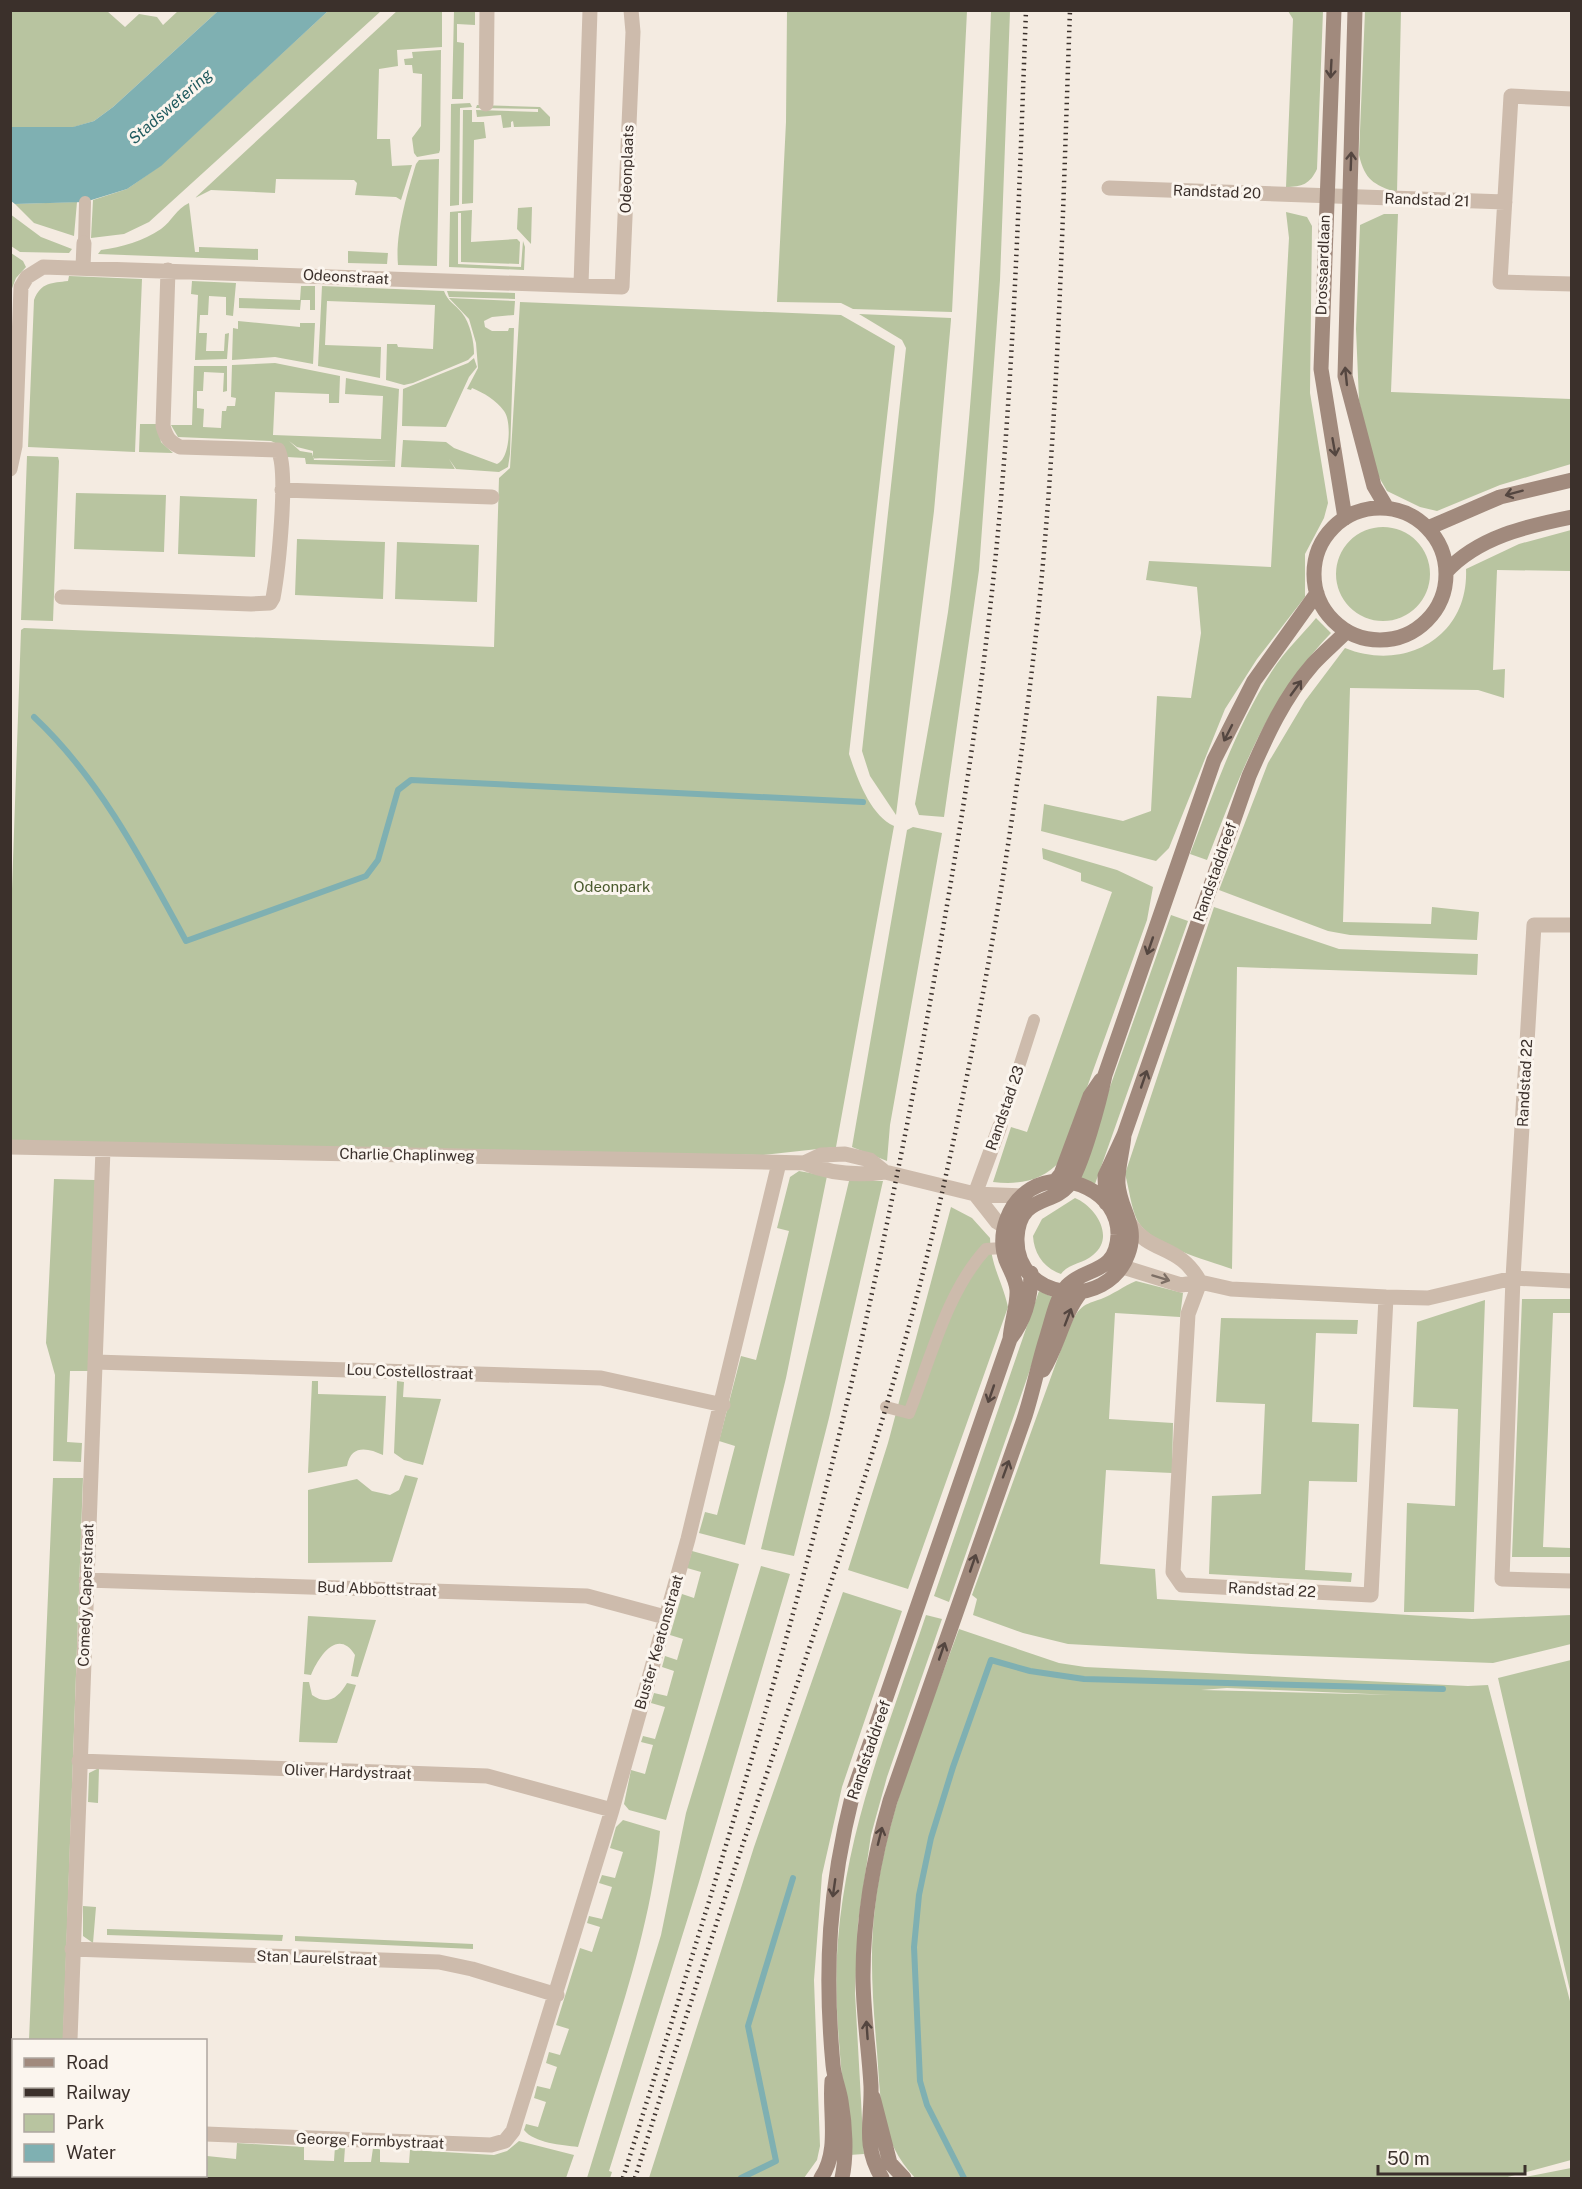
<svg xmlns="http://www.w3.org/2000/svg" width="1582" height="2189" font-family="'Public Sans',sans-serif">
  <rect width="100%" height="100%" fill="#f4ebe1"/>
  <path fill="#b8c4a0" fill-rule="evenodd" d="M398 10 442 11V47L397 50 398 66 379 69 377 139H390L392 166 412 165 401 200 396 197 355 195 357 183 354 180 276 179 275 193 211 190 195 198Z
    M11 11H107L125 27 139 14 157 17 163 25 178 11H218L113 107 94 121 74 127H11Z
    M328 11H381L149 222 124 234 91 238 93 200 127 189 160 166Z
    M454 11H475V25L457 24V42L464 43 463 99H452Z
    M787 11H967L952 312 853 309 841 303 777 302 786 122Z
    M991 11H1010L1000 280 979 570 944 817 919 815 915 804C926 740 938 676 948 612 975 415 984 209 991 11Z
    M1288 11H1323L1317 169C1310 184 1302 187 1286 187L1293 19Z
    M1365 11H1401L1397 193C1373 184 1365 180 1359 155Z
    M441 50 440 150 439 153 417 157 414 153 412 138 421 126 422 74 413 73 412 65H405L404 59 413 58 412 52Z
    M470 103 472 107 460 108 459 205 450 206 451 104Z
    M477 105 540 107 550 117V126L514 127 513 121 511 122V127L503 128 501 115 477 117 476 110 538 112V109L476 108Z
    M463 110H472V122H484L486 138 474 140 473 203 462 204Z
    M439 159 437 266 398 265C395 234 407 194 416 164L419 160Z
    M77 202 74 236 34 223 15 204Z
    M189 203 195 252H199V247L258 249V260L98 254 101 250C122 247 143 241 161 229 172 221 176 209 189 203Z
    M532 207 531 244 517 229 518 208Z
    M472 210 471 242 517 239 520 242 519 264 461 262V213H458V264L521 267 523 241 525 247 524 270 449 267 450 212Z
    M1286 212 1307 217 1312 226 1310 393 1328 503 1324 518 1305 554V597L1257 659 1225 709 1169 848 1156 861 1041 831 1044 804 1123 821 1151 811 1157 696 1191 698 1201 633 1197 587 1146 580 1149 561 1271 567 1289 238Z
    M10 214 41 237 72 249 69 253 20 252 11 246Z
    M1384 214H1398L1391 392 1571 399V464L1500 485 1437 511 1420 507 1387 491 1376 472 1359 401 1356 329 1360 225Z
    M348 251 388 253 387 264 348 263Z
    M11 253 23 261 26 267 16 278 11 291Z
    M69 276 142 279 135 452 28 447 34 300C41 282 52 283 68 281Z
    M192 281 236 283 233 316 226 315V297L209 296 208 315H200L199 333H207L206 351H224L225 334 229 333 227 359 195 360 198 295 191 294Z
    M301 286H315V310H310V300H301L300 310 239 308V298L300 300Z
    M322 286 444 291C448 302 455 304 462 313 470 323 474 341 474 354L468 360 413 383 404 385 386 380 387 344H397L398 347 433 349 435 305 327 301 325 345 381 347 380 378 318 366Z
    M447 291 515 293V299L449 297Z
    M449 298 515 301 514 315 492 317 484 321 485 327 492 331H508L509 328H514L510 454 508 467 499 472 456 469 449 459 455 469 401 467 403 440 446 442 454 448 497 464C510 459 512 421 504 411 496 400 484 393 472 388L471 390 467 389 478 368 476 343 469 319Z
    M520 302 841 315 895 346 849 754C857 778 870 815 894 826L836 1147 763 1155 11 1144V918L21 630 24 628 494 647 499 478 510 468Z
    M859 314 951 318V320L934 511 896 815 870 776 862 751 906 348 902 340Z
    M238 321 300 327V323H315L313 364 275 357 232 360 233 328 238 329Z
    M474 358 477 367 469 377 446 427 402 426 403 389 468 363Z
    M275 363 340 376 339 403H329V394L275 392 273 435 381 439 383 396 345 394 346 378 399 389 395 467 306 464 305 458 287 457 284 447 271 441 178 437 171 425H192L194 366H227V391L223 392 224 373 204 372 203 391H197V408L204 409 203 427 221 428 222 411H226L227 406H235L236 398 231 397 232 365ZM289 441 297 447 313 451V458L395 461 314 460 312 453 300 451Z
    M140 424H158L161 442 173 453 139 452Z
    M27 456 58 457 59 461 53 621 21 620Z
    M76 493 166 495 164 552 74 549Z
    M180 496 257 499 255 557 178 554Z
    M1336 574a47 47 0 1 1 94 0a47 47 0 1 1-94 0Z
    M1571 530V571L1497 570 1493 670 1505 669 1504 698 1478 690 1350 688 1343 922 1431 924 1432 907 1479 912 1477 940 1350 935 1328 931 1219 890 1268 763 1305 701 1345 648C1404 672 1469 638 1466 569L1519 544Z
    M297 539 385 542 383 599 295 595Z
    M397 542 479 545 477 602 395 599Z
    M1316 618 1331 633C1265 702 1241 773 1207 860L1190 854C1214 791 1236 727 1272 671 1284 652 1302 635 1316 618Z
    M913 827 942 833 890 1125 887 1161 852 1147 907 830Z
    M1042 848 1117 870 1153 887 1147 920 1061 1160C1043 1181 1020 1185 993 1182L1011 1127 1027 1132 1112 892 1081 881V873L1043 859Z
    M1214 907 1339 949 1478 954 1477 975 1237 967 1232 1269C1206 1260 1150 1245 1137 1220 1131 1207 1129 1188 1125 1174Z
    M1171 915 1188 921 1095 1184 1078 1177Z
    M799 1171 827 1176 786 1378 745 1545 699 1533 705 1512 717 1515 735 1446 719 1441 741 1356 756 1360 789 1231 777 1228 790 1177Z
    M54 1179 95 1180 89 1371H70L67 1442 82 1443 81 1462 53 1461 55 1375 46 1343Z
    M849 1181H883L829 1418 794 1556 761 1549Z
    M1075 1198C1095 1206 1116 1237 1093 1255 1083 1264 1069 1263 1061 1274 1044 1268 1034 1254 1033 1236L1042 1219Z
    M951 1207 972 1218 990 1238C991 1267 1002 1280 1008 1307L908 1589 848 1570 888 1443Z
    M1136 1281 1183 1293 1180 1317 1115 1313 1109 1419 1173 1423 1172 1473 1106 1470 1100 1564 1155 1569 1157 1599 1472 1619 1571 1615V1644L1493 1663 1251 1654 1068 1644 1023 1633 973 1615 977 1599 972 1595 1068 1330C1079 1308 1079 1306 1101 1299 1112 1295 1124 1286 1136 1281Z
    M1039 1291 1055 1298 949 1602 934 1596Z
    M1522 1299H1571V1313H1553L1543 1547 1571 1548V1557H1512Z
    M1485 1300 1474 1612H1404L1407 1503 1455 1506 1458 1409 1413 1407 1417 1322Z
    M1221 1318 1358 1320 1357 1334 1316 1333 1312 1422 1359 1424 1357 1482 1309 1481 1305 1570 1352 1573 1351 1582 1209 1574 1212 1496 1261 1494 1265 1404 1216 1402Z
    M312 1381H318V1394L386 1396 383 1455C368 1448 351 1444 347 1466L308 1473Z
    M397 1381 404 1382 403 1397 441 1399 423 1465 404 1460 394 1453Z
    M405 1475 418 1478 392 1562 308 1563V1490L357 1479 372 1491 390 1495 399 1490Z
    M53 1478H83L63 2040H29Z
    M692 1551 739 1564 666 1820 629 1810 624 1804 631 1770 645 1774 653 1745 641 1742 643 1736 655 1739 665 1707 651 1703 654 1693 667 1696 674 1671 662 1667 665 1656 677 1660 683 1639 670 1635 682 1594 694 1598 701 1572 687 1568Z
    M761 1566 790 1574 699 1882 609 2171 612 2172 610 2178H587L661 1935 686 1813Z
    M843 1592 902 1611 842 1787 822 1875 814 1980 820 2146 817 2160 804 2178H649L754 1847Z
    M926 1615 942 1619 887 1777 871 1835 858 1923 855 1993 864 2154 849 2155C844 2084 832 2011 838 1940 847 1827 890 1722 926 1615Z
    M308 1616 376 1620 358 1677 351 1676 355 1655C338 1628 319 1656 311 1675L304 1674Z
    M959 1629 1059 1663 1085 1667 1468 1686 1488 1685 1571 2005V2160L1504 2178H915C879 2138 881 2103 877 2052 873 2003 869 1955 875 1907 886 1811 926 1720 959 1629ZM1227 1688 1393 1695H1394L1201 1690Z
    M1571 1660H1572L1571 1995 1498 1678Z
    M303 1682H309L312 1695C328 1706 338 1698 347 1683L356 1685 337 1743 299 1742Z
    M99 1768 98 1803 88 1802 89 1773Z
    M623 1820 660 1831C650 1939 609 2044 578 2147 562 2145 534 2143 524 2130L526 2124 538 2127 546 2102 534 2098 537 2086 550 2089 557 2067 546 2063 549 2052 560 2055 569 2029 556 2025 580 1948 592 1952 600 1927 587 1923 589 1916 602 1919 612 1887 599 1883 602 1875 615 1878 623 1852 610 1848 616 1827Z
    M83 1906 96 1907 93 1943 83 1936Z
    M107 1929 283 1935 282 1941 107 1935Z
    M295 1936 473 1944V1949L295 1941Z
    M519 2141 574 2155 566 2178H11V2153H13L14 2176H206V2142L207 2156 236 2159 237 2143 304 2147V2160L334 2161 335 2146 345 2147 344 2162H371L373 2148H380V2162L409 2163 410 2150 494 2155 507 2151Z
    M1571 2168V2178H1520Z"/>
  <path fill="#7fb0b2" d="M218 11H328L161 166 127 189 85 202 15 204 11 201V127H73L94 121 113 107Z"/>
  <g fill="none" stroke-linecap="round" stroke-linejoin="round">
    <path stroke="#7fb0b2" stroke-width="6" d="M34 717C100 779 143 862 186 941L366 876 378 860 398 790 411 780 863 802
      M741 2178 776 2161 748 2026 793 1878
      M964 2178 927 2105 920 2081 914 1947 919 1895 931 1838 953 1767 991 1660 1030 1671 1084 1679 1443 1689"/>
    <path stroke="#cdbbac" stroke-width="12" d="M84 243 85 202
      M1000 1126 1034 1020
      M886 1407 909 1413C931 1359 946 1293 986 1249L1003 1248"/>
    <path stroke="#cdbbac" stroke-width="15" d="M1572 99 1511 96 1500 282 1572 284
      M486 104 487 10
      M1109 188 1505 202
      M83 267 84 243
      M581 285 590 10
      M10 469 15 446 21 287 27 277 43 267 622 287 633 32 631 10
      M282 490 492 497
      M62 597 251 604 270 603 273 598C278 571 289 471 278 450L180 447C169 442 166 437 163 426L168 270
      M1572 925H1534L1513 1278 1502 1579 1572 1581
      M10 1147 808 1163
      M845 1154 870 1160 885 1172C857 1176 831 1174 804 1163L821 1155Z
      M885 1172 975 1194 1022 1196
      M975 1194 1000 1126
      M975 1194 997 1222 1005 1227
      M1131 1225C1151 1254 1180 1244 1200 1282
      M1123 1267 1181 1285 1200 1282 1231 1289 1386 1297 1428 1298 1513 1278 1572 1281
      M1200 1282 1188 1314 1173 1572 1182 1585 1371 1595 1386 1297
      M95 1362 601 1378 723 1405
      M86 1580 587 1596 665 1617
      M79 1761 487 1776 612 1810
      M72 1949 439 1962 472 1969 557 1995
      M70 2040 103 1149
      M10 2134H14
      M206 2134 491 2145 505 2141 513 2131 612 1810 688 1539 779 1163"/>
    <path stroke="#a18a7d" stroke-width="15" d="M1334 10 1321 369 1345 518
      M1355 10 1345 376 1374 486 1387 508
      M1314 574a66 66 0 1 1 132 0a66 66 0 1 1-132 0Z
      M1428 528 1500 497 1572 480
      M1446 572C1478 537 1527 526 1572 517
      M1124 1135C1123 1150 1117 1169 1118 1184 1120 1211 1139 1225 1128 1254 1107 1312 1015 1301 1017 1238 1019 1195 1052 1205 1068 1186 1082 1168 1100 1099 1105 1075L1214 760 1254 681 1317 593
      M1056 1180 1061 1174 1090 1096 1101 1080
      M1106 1203 1105 1176 1124 1135 1249 776C1266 737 1284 697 1313 664 1323 653 1335 643 1346 632
      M1010 1339C1025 1320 1031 1297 1031 1273
      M1043 1370C1058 1346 1063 1314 1081 1292
      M873 2097 890 2163 904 2178
      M821 2178C840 2151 829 2112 832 2081
      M842 2178C847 2155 845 2124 841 2101 839 2089 834 2077 833 2065 824 1969 829 1888 853 1793L1010 1339C1011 1323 1018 1304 1017 1290 1016 1279 1010 1270 1006 1260 997 1234 1008 1203 1031 1189 1065 1168 1119 1192 1118 1235 1116 1275 1086 1266 1067 1286 1056 1298 1052 1321 1047 1336 1038 1364 1033 1392 1024 1419 980 1547 934 1674 890 1801 873 1859 863 1916 863 1976 863 2013 869 2049 871 2086 872 2121 862 2145 882 2178"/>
    <path stroke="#3b302b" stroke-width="4.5" stroke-dasharray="1.5 4.5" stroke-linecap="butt" d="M623 2178C678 2002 734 1825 784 1646 849 1414 900 1178 941 940 958 842 974 743 986 643 1012 433 1018 222 1026 10
      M635 2178C676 2047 718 1916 763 1785 826 1598 891 1412 936 1219 978 1038 1010 854 1032 669 1058 451 1062 230 1070 10"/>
  </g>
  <defs><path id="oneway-shaft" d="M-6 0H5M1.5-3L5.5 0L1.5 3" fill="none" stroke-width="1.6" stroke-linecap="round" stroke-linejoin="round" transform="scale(1.5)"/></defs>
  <g stroke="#544640">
    <use href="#oneway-shaft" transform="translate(1331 69) rotate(93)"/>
    <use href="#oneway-shaft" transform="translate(1351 161) rotate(-88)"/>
    <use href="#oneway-shaft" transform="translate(1346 376) rotate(-96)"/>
    <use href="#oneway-shaft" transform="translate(1334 447) rotate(80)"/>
    <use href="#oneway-shaft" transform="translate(1514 493) rotate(165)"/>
    <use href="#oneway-shaft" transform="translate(1296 688) rotate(-54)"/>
    <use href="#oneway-shaft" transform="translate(1228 733) rotate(117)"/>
    <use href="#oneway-shaft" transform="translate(1150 946) rotate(109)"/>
    <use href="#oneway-shaft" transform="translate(1144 1079) rotate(-71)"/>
    <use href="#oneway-shaft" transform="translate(1068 1317) rotate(-69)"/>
    <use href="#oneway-shaft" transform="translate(991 1394) rotate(109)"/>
    <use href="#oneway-shaft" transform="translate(1006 1469) rotate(-70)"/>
    <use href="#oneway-shaft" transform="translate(973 1563) rotate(-71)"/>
    <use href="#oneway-shaft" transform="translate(942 1651) rotate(-71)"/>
    <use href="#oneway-shaft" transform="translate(880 1836) rotate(-76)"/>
    <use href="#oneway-shaft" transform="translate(834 1888) rotate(98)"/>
    <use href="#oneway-shaft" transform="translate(867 2030) rotate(-94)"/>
  </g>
  <use stroke="#7d6f65" href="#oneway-shaft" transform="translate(1161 1278) rotate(17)"/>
  <g text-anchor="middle" stroke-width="6" stroke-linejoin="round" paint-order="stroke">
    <g font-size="15" fill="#3b302b" stroke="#fbf5ee">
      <text transform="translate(627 169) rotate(-88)" y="5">Odeonplaats</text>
      <text transform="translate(1217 192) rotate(2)" y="5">Randstad 20</text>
      <text transform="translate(1427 200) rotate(2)" y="5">Randstad 21</text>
      <text transform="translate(1323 265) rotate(-88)" y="5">Drossaardlaan</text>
      <text transform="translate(346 277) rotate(3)" y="5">Odeonstraat</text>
      <text transform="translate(1215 872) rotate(-71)" y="5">Randstaddreef</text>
      <text transform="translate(1525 1083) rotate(-87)" y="5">Randstad 22</text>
      <text transform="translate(1005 1108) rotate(-71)" y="5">Randstad 23</text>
      <text transform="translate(407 1155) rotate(1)" y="5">Charlie Chaplinweg</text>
      <text transform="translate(410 1372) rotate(2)" y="5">Lou Costellostraat</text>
      <text transform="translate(377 1589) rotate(2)" y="5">Bud Abbottstraat</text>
      <text transform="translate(1272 1590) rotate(3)" y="5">Randstad 22</text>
      <text transform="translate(86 1595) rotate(-88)" y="5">Comedy Caperstraat</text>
      <text transform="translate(659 1642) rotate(-74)" y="5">Buster Keatonstraat</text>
      <text transform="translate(869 1750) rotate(-71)" y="5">Randstaddreef</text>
      <text transform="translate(348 1772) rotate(2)" y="5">Oliver Hardystraat</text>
      <text transform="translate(317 1958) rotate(2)" y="5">Stan Laurelstraat</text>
      <text transform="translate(370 2141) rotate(2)" y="5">George Formbystraat</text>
    </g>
    <g font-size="15" fill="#4a5a2e" stroke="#fbf5ee">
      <text x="612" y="892">Odeonpark</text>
    </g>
    <g font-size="16" font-style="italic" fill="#1f5a5e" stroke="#fbf5ee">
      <text transform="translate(170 106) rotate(-41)" y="6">Stadswetering</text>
    </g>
  </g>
  <rect width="1582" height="2189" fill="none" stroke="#3b302b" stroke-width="24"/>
  <rect x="12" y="2039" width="195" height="138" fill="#fbf5ee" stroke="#aea6a0" stroke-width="1.5"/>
  <rect x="24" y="2058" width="30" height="9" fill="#a18a7d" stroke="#aea6a0" stroke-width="1.5"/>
  <text x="66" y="2069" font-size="18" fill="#3b302b">Road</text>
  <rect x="24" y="2088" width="30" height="9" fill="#3b302b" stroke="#aea6a0" stroke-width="1.5"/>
  <text x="66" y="2099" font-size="18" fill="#3b302b">Railway</text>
  <rect x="24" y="2114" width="30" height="18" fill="#b8c4a0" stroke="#aea6a0" stroke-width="1.5"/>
  <text x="66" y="2129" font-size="18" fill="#3b302b">Park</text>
  <rect x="24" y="2144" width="30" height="18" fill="#7fb0b2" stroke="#aea6a0" stroke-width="1.5"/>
  <text x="66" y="2159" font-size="18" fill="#3b302b">Water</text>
  <path d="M1378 2165v9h147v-9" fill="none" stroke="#3b302b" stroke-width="3"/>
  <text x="1387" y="2165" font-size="18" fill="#3b302b" stroke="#fbf5ee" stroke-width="4.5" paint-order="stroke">50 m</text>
</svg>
